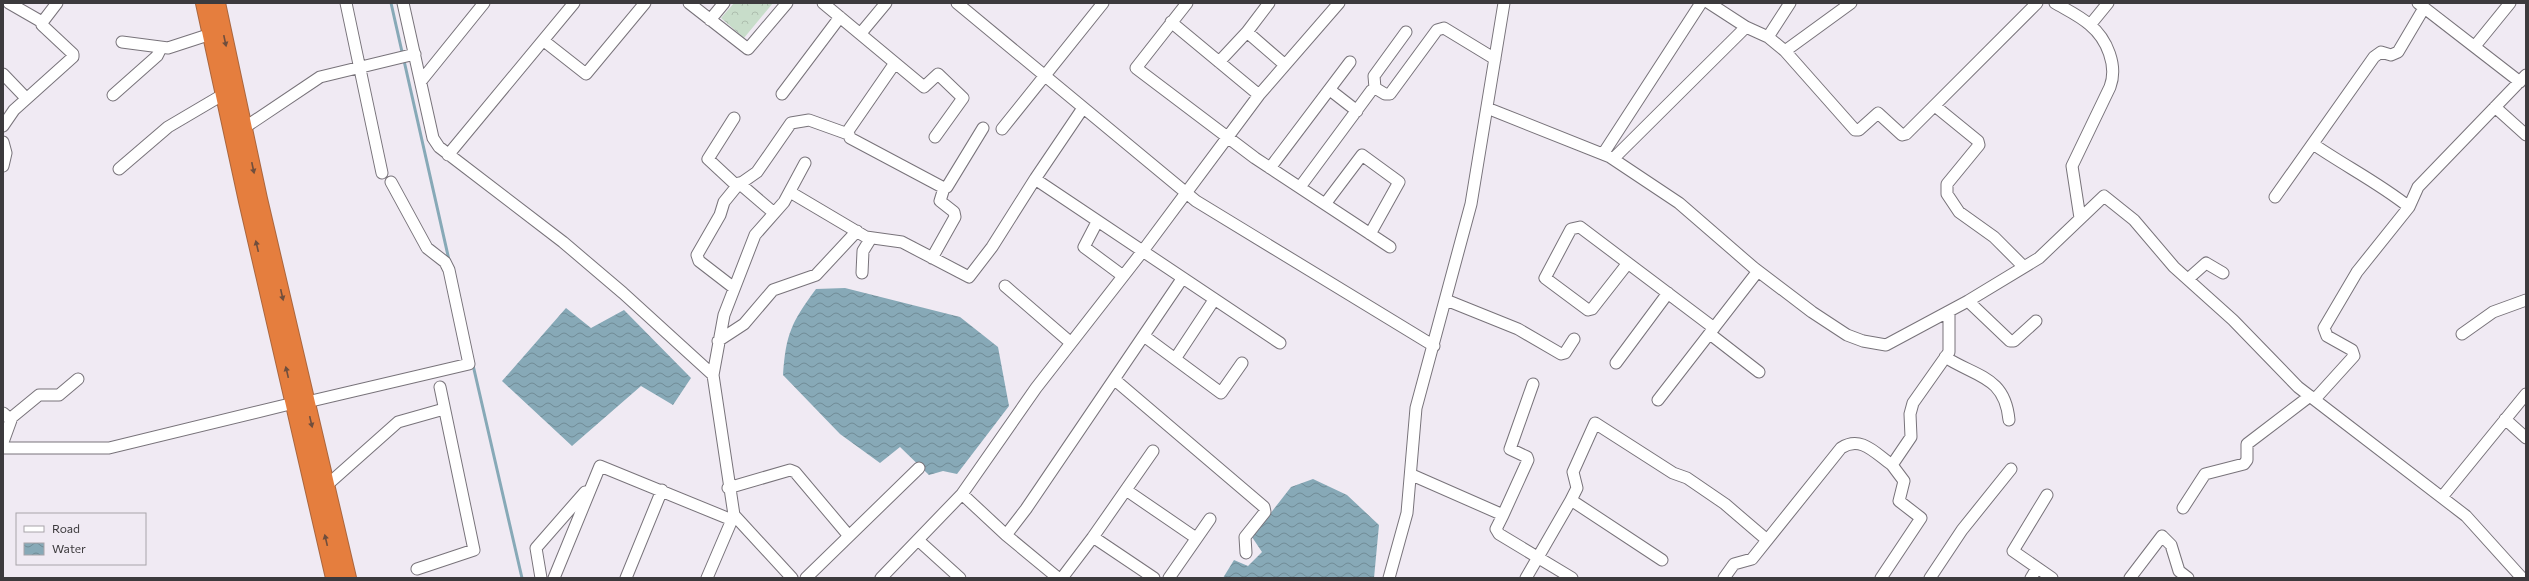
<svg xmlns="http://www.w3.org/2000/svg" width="2529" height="581" font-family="Commissioner,sans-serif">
  <defs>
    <pattern id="park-crowns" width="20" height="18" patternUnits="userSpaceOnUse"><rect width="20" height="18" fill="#c8ddca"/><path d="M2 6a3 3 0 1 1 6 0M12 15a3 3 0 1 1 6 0" fill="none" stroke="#adbeae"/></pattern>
    <pattern id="water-waves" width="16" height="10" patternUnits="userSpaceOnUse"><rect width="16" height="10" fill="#87a9b7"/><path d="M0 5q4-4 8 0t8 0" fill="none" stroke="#708b96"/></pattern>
  </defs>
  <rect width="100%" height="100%" fill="#f0eaf3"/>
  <path fill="url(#park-crowns)" d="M734 3H773L744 38 721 18Z"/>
  <path fill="url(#water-waves)" d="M845 288 960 317 998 347 1009 406 957 474 943 471 929 475 900 447 880 463 840 434 783 375C786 334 791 323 816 289Z
    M566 308 591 328 624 310 691 378 673 405 641 386 572 446 502 381Z
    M1313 479 1347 495 1379 525 1374 578H1223L1234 560 1248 566 1262 552 1252 537 1291 487Z"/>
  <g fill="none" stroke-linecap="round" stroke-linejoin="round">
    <path stroke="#87a9b7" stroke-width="3" d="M391 3 449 260
      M473 365 522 578"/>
    <defs>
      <path id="minor" d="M9 3 42 22
        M346 3 382 173
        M403 3 433 138 439 147 563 242 623 293 713 375
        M689 3 748 49 787 3
        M823 3 924 87 938 74 963 98 935 137
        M957 3 1196 201 1434 346
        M1187 3 1136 68 1255 158 1390 247
        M1709 3 1746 27
        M2055 3C2067 10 2080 16 2090 25 2107 39 2118 66 2110 87L2072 166 2080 218
        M2418 3 2520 82
        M710 20 724 3
        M1171 22 1259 95
        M2090 25 2108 3
        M1247 32 1269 3
        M861 33 886 3
        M1768 37 1785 51 1855 130H1859L1878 113 1902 135 1906 134 2037 3
        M544 41 586 74 645 3
        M122 42 168 48 211 34
        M2475 46 2510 3
        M1785 51 1851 3
        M1219 62 1247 32 1285 65
        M895 63 848 131 850 138 944 188 947 187 983 128
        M3 74 26 98
        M421 81 484 3
        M1375 88 1374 76 1406 32
        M1330 90 1357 111
        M782 94 840 17
        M113 95 157 56 161 48
        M1935 106 1978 141 1979 145 1947 184V194L1959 212 1994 237 2024 267
        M2495 107 2526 135
        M1487 108 1610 157 1679 203 1754 268 1812 312 1847 335 1863 341 1886 345 1968 301 2039 258 2104 196 2134 220 2174 267 2233 320 2298 387 2466 516 2522 578
        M734 118 708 159 737 186
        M3 126 14 110 73 57V54L42 25 44 20 57 3
        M1002 129 1103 3
        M238 132 320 77 415 54
        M3 142 6 153 3 166
        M2313 144C2345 166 2379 183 2409 207
        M1603 154 1701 3
        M448 155 574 3
        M1613 159 1746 27 1768 37 1790 3
        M1270 168 1350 62
        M119 169 168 127 224 94
        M1035 179 1083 108
        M739 183 774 213
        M1300 187 1371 91 1375 88 1385 94H1390L1437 30 1444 28 1495 59
        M790 192 866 237 902 242 969 277 992 247 1035 179 1280 343
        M2275 197 2374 57 2381 52 2391 55 2398 52 2424 8
        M1325 204 1362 155 1399 182 1370 234
        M1097 222 1084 247 1123 276
        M932 258 955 217 954 212 940 201 944 188
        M1628 263 1592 309 1588 310 1545 278 1571 229 1580 227 1714 328
        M862 273 863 251 871 238
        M2188 279 2206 263 2223 273
        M1005 286 1071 343
        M734 288 699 261 697 255 720 215 724 202 737 186 757 172 791 123 809 120 848 134
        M1446 300 1518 329 1561 354 1565 353 1574 339
        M1968 301 2010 341H2014L2036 321
        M1710 334 1759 372
        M2462 334 2493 312 2526 300
        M1144 336 1221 393 1242 363
        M718 341 744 324 773 290 816 275 857 231
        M1945 357C1976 377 2005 376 2009 420
        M1175 359 1214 300
        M1616 363 1668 293
        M1115 380 1264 507 1265 512 1245 537 1246 553
        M2315 399 2354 356 2352 350 2327 336 2324 328 2357 272 2409 207 2418 187 2526 75
        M1658 400 1758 271
        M307 402 469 364 449 270 445 262 427 248 391 182
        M3 413 11 420 3 442
        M11 418 39 395H59L78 379
        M2505 419 2526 438
        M3 448H109L294 403
        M1412 475 1503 515 1496 529 1499 534 1572 578
        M326 486 398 422 444 409
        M728 488 790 470 795 472 849 536
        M1126 490 1196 538
        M962 494 1006 535 1058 578
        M2047 495 2013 551 2052 578
        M2442 497 2526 394
        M1571 500 1577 488 1573 472 1595 423 1673 473 1687 478 1725 504 1767 540
        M2183 508 2205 474 2244 464 2247 460V444L2310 396
        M734 515 792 578
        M1503 515 1528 460 1527 457 1510 449 1533 384
        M1006 535 1026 509 1182 279
        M1093 537 1153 451
        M918 540 960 578
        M417 569 474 550 440 387
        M541 578 536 548 585 492
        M554 578 600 466 732 520
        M626 578 662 490
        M707 578 734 515 713 375 724 315 755 235 784 202 805 163
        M806 578 919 468
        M881 578 962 494 1036 388 1142 252 1259 95 1339 3
        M1062 578 1093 537 1154 578
        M1169 578 1210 519
        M1389 578 1407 513 1416 408 1471 204 1504 3
        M1526 578 1571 500 1662 560
        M1724 578 1734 564 1752 559 1841 448C1861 435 1875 453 1892 465
        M1881 578 1921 518 1899 501 1904 481 1892 465 1911 437 1910 414 1913 403 1949 352V312
        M1930 578 1962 530 2011 469
        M2031 578 2037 568
        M2130 578 2162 536 2171 545 2179 571 2188 578"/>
      <path id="highway" d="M204 3 247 201 334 578
        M217 3 259 199 348 578"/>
    </defs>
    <use href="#minor" stroke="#78737a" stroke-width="13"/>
    <use href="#highway" stroke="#aa663e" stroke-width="18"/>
    <use href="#minor" stroke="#fff" stroke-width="11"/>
    <use href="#highway" stroke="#e57e3e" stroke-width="16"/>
  </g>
  <defs><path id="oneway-solid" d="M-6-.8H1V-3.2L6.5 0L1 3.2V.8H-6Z"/></defs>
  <g fill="#6f4e3d">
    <use href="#oneway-solid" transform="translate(225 41) rotate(78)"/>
    <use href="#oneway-solid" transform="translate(253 168) rotate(78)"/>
    <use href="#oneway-solid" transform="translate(257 246) rotate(-103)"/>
    <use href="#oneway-solid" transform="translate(282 295) rotate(77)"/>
    <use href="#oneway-solid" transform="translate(287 372) rotate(-103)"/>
    <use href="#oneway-solid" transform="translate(311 422) rotate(77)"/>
    <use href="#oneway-solid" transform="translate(326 540) rotate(-103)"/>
  </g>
  <rect width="2529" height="581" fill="none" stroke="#3c3a3d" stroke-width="8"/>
  <rect x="16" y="513" width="130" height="52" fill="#f0eaf3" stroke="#a8a4aa"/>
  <rect x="24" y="526" width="20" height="6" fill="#ffffff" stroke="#a8a4aa"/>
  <text x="52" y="533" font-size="12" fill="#3c3a3d">Road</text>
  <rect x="24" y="543" width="20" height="12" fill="url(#water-waves)" stroke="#a8a4aa"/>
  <text x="52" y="553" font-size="12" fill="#3c3a3d">Water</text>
</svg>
